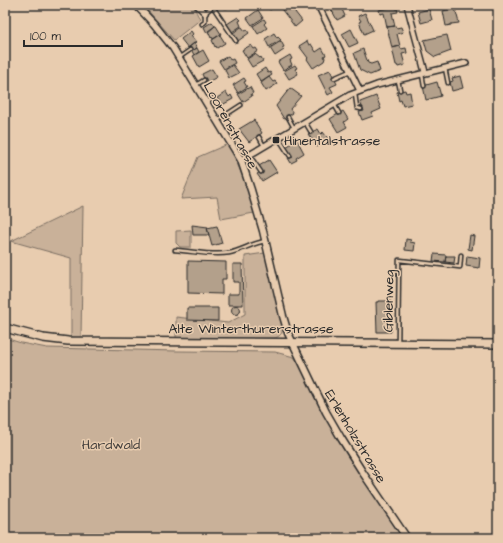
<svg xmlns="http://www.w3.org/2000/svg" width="503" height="543" font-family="'Architects Daughter',sans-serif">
  <rect width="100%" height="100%" fill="#e8ccaf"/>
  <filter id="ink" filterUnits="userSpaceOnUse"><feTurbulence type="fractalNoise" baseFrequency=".025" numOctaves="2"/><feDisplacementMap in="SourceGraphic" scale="8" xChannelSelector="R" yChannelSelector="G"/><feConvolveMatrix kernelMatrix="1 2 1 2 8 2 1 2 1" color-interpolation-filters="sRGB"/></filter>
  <g filter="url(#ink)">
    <path fill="#c9b199" stroke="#7a6e62" d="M143 5H192C197 10 196 15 201 19L174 40Z
      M228 144C239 166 248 188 254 213L221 219 217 197 181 199 198 157Z
      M83 206 81 338 71 337V258L11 241Z
      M191 230V247H180L176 243V231Z
      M265 253 283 330C281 335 279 337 274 338L176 339V317L228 323 245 314V256Z
      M5 338 21 343 47 348 177 351 275 352 294 357 299 364 321 410 347 455 403 538H5Z"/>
    <path fill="#b3a08b" stroke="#2b2b2b" d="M265 5H276L270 10Z
      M289 5H304L295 12 302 21 295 27 282 10Z
      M329 5H340L345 16 337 20Z
      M396 6 398 12 392 13 395 26 387 27 384 13 380 14 379 10Z
      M455 8 459 23 451 24V25L446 26 443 11Z
      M429 9 432 20 421 23 418 12Z
      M258 10 263 18 252 25 247 18Z
      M365 13 373 30 364 34 359 22 361 21 358 16Z
      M238 17 241 20 239 21 241 26 232 32 227 24Z
      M264 19 266 22 264 24 267 28 258 34 253 26Z
      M212 22 215 26 207 33 204 27Z
      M215 26H216L221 34 213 39 212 37 211 38 208 31Z
      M395 26 396 28 401 27 403 32 397 34 400 46 392 48 387 27Z
      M241 27H242L245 31 247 30 249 33 238 41 233 33Z
      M351 29 358 43 349 47 342 34Z
      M191 31 193 34 191 36 196 42 188 48 181 39Z
      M274 33 277 38 278 37 281 40 269 47 265 39Z
      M220 35 225 43 217 48 216 46 215 47 212 40Z
      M447 35 451 51 435 57 427 51 424 40Z
      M281 41 284 47 282 48 284 50 275 56 270 48Z
      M307 41 309 45 311 44 316 52 322 48 326 55 324 56 325 58 324 61 313 68 307 59 308 58 299 46Z
      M194 43 197 48 192 51 189 47Z
      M251 45 254 49 256 48 258 51 247 58 242 50Z
      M400 46 401 49 406 48 407 53 402 54 405 65 398 67 397 65H396L392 48Z
      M197 48 199 52 194 55 192 51Z
      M363 49 368 63 371 64 377 62 380 71 370 75 360 70 354 53Z
      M203 50 209 61 199 67 193 56Z
      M255 54 260 58 261 57 263 61 252 67 247 59Z
      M290 55 292 59 290 60 292 65 283 70 278 62Z
      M228 56 231 60 233 59 235 63 224 69 219 61Z
      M233 65 239 73 229 78 225 70Z
      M295 65 297 68 295 69 298 74 289 79 284 71Z
      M265 68 268 73 270 72 272 75 261 82 256 74Z
      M212 69 217 77 206 83 202 74Z
      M330 70 337 84 330 87 333 92 328 95 318 75Z
      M460 76 463 88 452 91 450 82 453 81 452 78Z
      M269 77 273 82 275 81 277 84 266 91 261 83Z
      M244 78 246 81 244 82 247 87 238 93 233 85Z
      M437 82 441 96 426 100 423 86Z
      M250 87 253 93 251 94 252 96 243 102 238 94Z
      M290 88 301 96 290 109 293 113 284 119 276 106Z
      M405 90 406 93 410 92 412 104 403 106 401 100 399 101 397 92Z
      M226 92 229 97 231 95 233 99 222 105 217 98Z
      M376 96 381 109 372 113 373 116 362 120 359 112 364 111 360 102Z
      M343 111 348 119 344 122 347 127 338 132 330 119Z
      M254 120 262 133 249 142 239 129Z
      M318 129 321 134 323 132 329 140 317 147 308 134Z
      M297 140 304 153 296 158 297 160 291 163 288 158 291 156 286 147Z
      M269 160 277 172 262 181 257 174 262 171 259 166Z
      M192 225 208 227 207 228 209 235H193Z
      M217 226 222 243 212 246 207 228Z
      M470 235 474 236 472 250 468 249Z
      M406 239 411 240 410 242 415 243 414 251 405 250Z
      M434 254 446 255 445 262 433 261Z
      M446 256H455L454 263 445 262Z
      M467 256 480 258 479 268 466 266Z
      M188 261 226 262V279H222V294L188 293Z
      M233 264H242L243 305H228V294H239V282H233Z
      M378 301H390L391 302V332H377L376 302H378Z
      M231.5 310a4.5 4.5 0 1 1 9 0a4.5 4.5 0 1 1-9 0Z
      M187 308H218V321L187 320Z"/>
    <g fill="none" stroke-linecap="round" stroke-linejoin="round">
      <defs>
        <path id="service" d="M224 5 226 6
          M213 7 236 41
          M202 24 205 22V13L214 5
          M180 57 190 50
          M445 68 448 83
          M422 74 424 86
          M334 78 350 71
          M398 80 400 90
          M196 85 204 80
          M355 94 357 108 361 109
          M206 103 214 98
          M334 104 339 113
          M288 117 294 128
          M218 120 241 105
          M305 122 311 132
          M259 137 264 146
          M279 139 290 156
          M250 156 261 172
          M175 250C193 251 211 256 229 253 240 251 253 243 265 241
          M398 343 399 260 460 267 461 255"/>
        <path id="minor" d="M197 5 205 13
          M318 5 360 91
          M407 5 425 72
          M241 160 350 95 377 85 466 63"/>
        <path id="tertiary" d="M136 5 154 24 173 48 241 160 251 190 263 231 283 316 288 333 326 412 341 438 363 473 407 538"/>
        <path id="secondary" d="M5 328 43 338 68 341 498 344"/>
      </defs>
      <use href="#service" stroke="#2b2b2b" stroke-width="5.5"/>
      <use href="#minor" stroke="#2b2b2b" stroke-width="8"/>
      <use href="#tertiary" stroke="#2b2b2b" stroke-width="9"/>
      <use href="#secondary" stroke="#2b2b2b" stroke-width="10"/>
      <use href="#service" stroke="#e8ccaf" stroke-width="2.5"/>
      <use href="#minor" stroke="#e8ccaf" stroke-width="5"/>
      <use href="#tertiary" stroke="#e8ccaf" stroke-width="6"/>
      <use href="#secondary" stroke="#e8ccaf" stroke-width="7"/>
    </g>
  </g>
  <rect fill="#2b2b2b" stroke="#e8ccaf" stroke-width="1.5" x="272" y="136" width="8" height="8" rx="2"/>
  <g text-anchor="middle" stroke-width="3" stroke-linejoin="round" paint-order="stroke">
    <g font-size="14" fill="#2b2b2b" stroke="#e8ccaf">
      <text transform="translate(231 125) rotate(61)" y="5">Loorenstrasse</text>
      <text transform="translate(388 301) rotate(-89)" y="5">Giblenweg</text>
      <text x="251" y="333">Alte Winterthurerstrasse</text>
      <text transform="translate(356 436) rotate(59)" y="5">Erlenholzstrasse</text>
    </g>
    <g font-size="14" fill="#2b2b2b" stroke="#e8ccaf" text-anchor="start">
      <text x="284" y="145">Hinentalstrasse</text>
    </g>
    <g font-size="14" fill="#433f3c" stroke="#e8ccaf">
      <text x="111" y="449">Hardwald</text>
    </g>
  </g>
  <rect width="503" height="543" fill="none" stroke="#e8ccaf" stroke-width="20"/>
  <rect x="10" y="10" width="483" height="523" fill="none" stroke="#2b2b2b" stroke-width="1.5" filter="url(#ink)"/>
  <path d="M24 40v6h98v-6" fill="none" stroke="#2b2b2b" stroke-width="2"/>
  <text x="30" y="40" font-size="12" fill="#2b2b2b" stroke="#e8ccaf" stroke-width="3" paint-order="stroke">100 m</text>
</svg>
